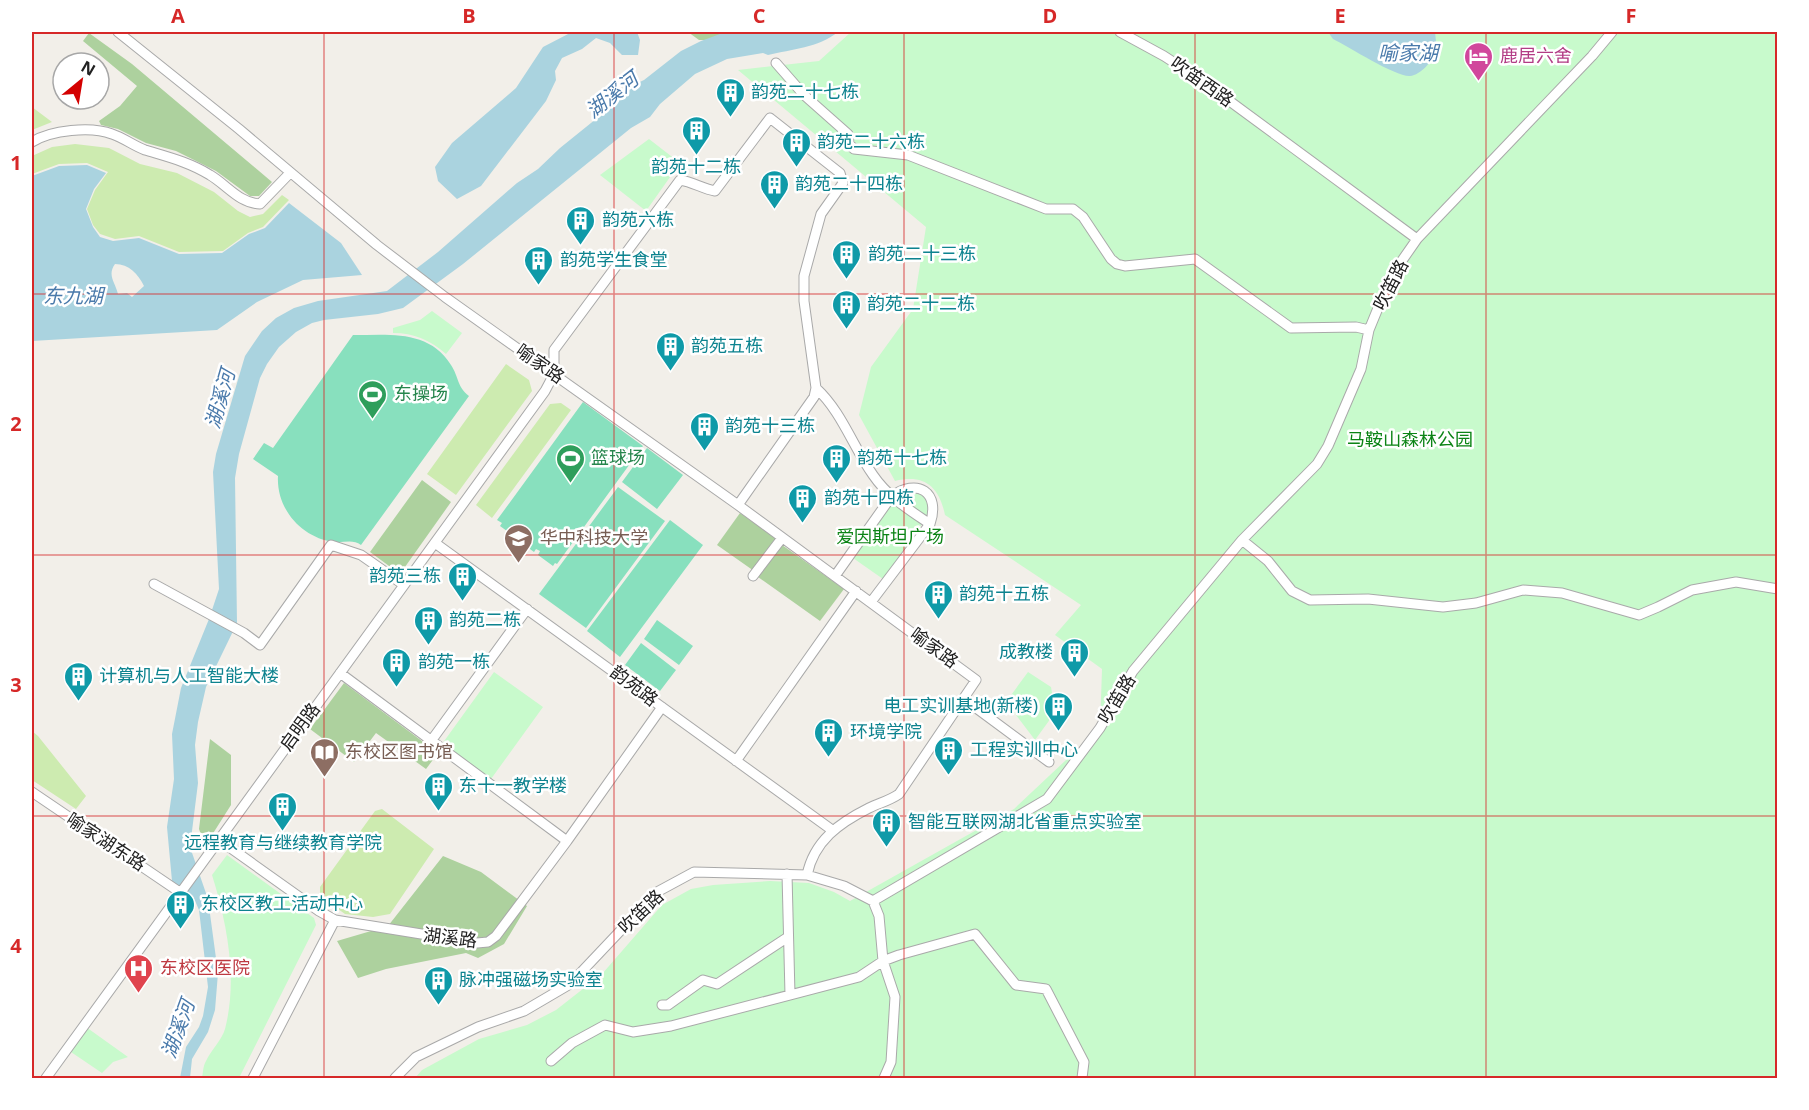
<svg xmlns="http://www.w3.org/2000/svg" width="1809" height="1110" font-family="'Open Sans','Noto Sans SC',sans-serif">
  <rect width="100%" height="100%" fill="#f2efe9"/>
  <path fill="#cdebb0" d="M32 107 52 122 32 130Z
    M75 144 109 148 140 164 177 173 214 192 238 211 250 217 263 214 282 195 289 200 263 227 248 233 223 251 179 252 139 236 115 239 100 234 93 225 87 209 95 190 108 172 87 163 59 164 32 174V156L52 147Z
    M506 364 529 380 532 391 456 495 427 474Z
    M561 403 571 410 492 518 476 505 550 404Z
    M32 731 38 736 86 796 76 809 32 780Z
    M382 809 434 849 390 914 373 917 345 914 320 896V887L375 811Z"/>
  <path fill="#add19e" d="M688 32H747L741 40H699Z
    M89 33 132 64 272 182 259 196H250L216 171 176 151 146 143 118 129 101 125 99 121 120 106 137 86 83 41Z
    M422 480 451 502 400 574 370 552Z
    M740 513 777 539 754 571 717 545Z
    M782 545 844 589 820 621 758 577Z
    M344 683 438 753 426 769 376 733 354 762 310 729Z
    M210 739 231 755V805L205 846 199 829Z
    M443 856 481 872 527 906 504 944 478 958 466 953 386 969 358 978 337 941 388 926Z"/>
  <path fill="#c8facc" d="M851 32H1777V1078H415L422 1070 479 1039 527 1025 556 1010 602 974 662 905 691 889 713 885 770 881 809 883 834 892 850 901 1014 809 1100 728 1102 669 1055 635 1081 605 945 515C939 486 924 474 895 481L859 415 871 367 913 309 926 227 738 70 819 61Z
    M649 139 680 163 646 211 600 175Z
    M432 311 462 333 446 354C430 340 414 333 393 333V328L420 320Z
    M909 492 918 493 927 498 930 509 927 517 883 579 853 558 896 497Z
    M494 672 543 707 491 779 442 744Z
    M1028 672 1051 687 1054 704 1059 707 1035 740 1006 702Z
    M227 855 314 918 316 925 239 1078H202C203 1073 203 1066 206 1061 211 1050 222 1040 225 1029 238 979 227 923 212 875Z
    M86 1027 128 1057 113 1062 102 1073 68 1050Z"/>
  <path fill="#88e0be" d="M353 335C388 335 429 329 451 365 459 377 457 387 469 396L361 545C353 539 344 543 334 542 302 538 276 509 278 476L253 459 264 443 273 448Z
    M583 402 643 446 557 564 555 563 553 566 538 555 540 551 536 549 534 552 519 541 521 538 517 535 515 537 500 526 502 523 497 520Z
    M647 448 683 475 657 509 622 482Z
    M618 487 665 521 586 628 539 594Z
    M670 520 703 545 620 657 587 631Z
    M657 620 693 646 679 665 644 639Z
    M641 643 676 670 660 691 625 665Z"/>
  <path fill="#aad3df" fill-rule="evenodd" d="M572 32H637L640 40 638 55H622L610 43 596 38 582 49 562 58 555 71 556 80 546 101 481 186 457 199 438 181 435 167 452 143 516 88 543 47Z
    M744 32H838C818 48 792 49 768 55L763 53 727 59 695 74 660 104 650 117 631 128 463 264 403 308 378 314 324 320 312 323 296 332 279 347 267 364 260 378 239 454 235 478 237 623 206 687 198 722 195 745 198 783 190 847 208 899 218 973 215 1010 208 1032 192 1059 190 1078H180L186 1047 199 1027 203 1016 208 987 199 910 193 896 172 881 167 827 174 779 172 734 181 688 209 619 219 589 213 472 216 454 245 356 262 331 276 318 294 308 318 301 387 291 438 252 517 183 538 169 560 148 617 102 625 89 644 80 681 51 701 41 720 34Z
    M1328 32H1435L1437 51C1432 61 1421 75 1410 76 1396 77 1349 47 1333 39Z
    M87 165 106 173 94 189 86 209 93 227 100 237 113 241 139 238 179 254 222 253 249 234 265 228 289 203 341 243 362 275 303 280 257 302 217 330 32 341V176L59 166ZM115 264C129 264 138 274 144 286L132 297 127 293 118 294C115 282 107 275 115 264Z"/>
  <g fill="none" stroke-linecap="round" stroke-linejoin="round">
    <defs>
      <path id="street" d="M118 32 239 129 377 245 445 297 738 505 976 680 899 794C889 801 879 803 869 808 839 823 814 841 807 875
        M1120 32 1164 56 1201 80 1417 239
        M776 63 804 95 848 134 849 144 854 149 908 155 1046 209H1073L1083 217 1111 259 1117 264 1125 266 1195 259 1291 328 1356 327 1369 330
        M32 142C51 130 91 126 112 134 124 138 134 146 145 150 168 157 189 162 210 175 227 185 239 203 260 204L290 173
        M816 388C842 412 853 447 873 475 888 497 908 509 930 524
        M1242 540 1268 561 1292 591 1310 600 1368 599 1443 607 1476 603 1523 590 1562 593 1639 615 1658 607 1692 590 1736 582 1778 589
        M435 543 832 830
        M753 576 782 538
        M835 576 891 497C917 477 941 492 930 524L871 602
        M154 584 244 633 260 645 331 545 361 555 404 585
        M340 673 567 841
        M964 699 1049 762
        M431 741 527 609
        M736 761 856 591
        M32 792 181 893
        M218 839 319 911 335 920 477 943 488 942 496 936 567 841 662 707
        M787 874 790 995
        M873 901 879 916 883 961 895 997 891 1062 884 1078
        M662 1005H668L703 980 717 984 788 937
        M551 1061 572 1043 605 1025 633 1032 671 1026 859 977 883 961 899 955 975 934 1016 985 1046 989 1084 1062 1082 1078
        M46 1078 545 391 554 374V350L680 180C693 182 703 189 715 191L770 118 840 173 843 183 821 214 804 276V301L816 388 814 397 738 505
        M253 1078 335 920
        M395 1078 416 1057 478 1027 524 1011 570 984 657 892 694 872 807 875 844 886 873 901 1047 799 1100 728 1133 671 1242 540 1317 464 1328 446 1361 369 1369 330 1385 291 1394 272 1417 239 1592 56 1612 32"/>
    </defs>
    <use href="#street" stroke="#a9a9a9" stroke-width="11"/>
    <use href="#street" stroke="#fff" stroke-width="9"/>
  </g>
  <path fill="none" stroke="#d62828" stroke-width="1.5" stroke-opacity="0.55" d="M324 32V1078M614 32V1078M904 32V1078M1195 32V1078M1486 32V1078M32 294H1778M32 555H1778M32 816H1778"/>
  <defs>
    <symbol id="hotel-pin" viewBox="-11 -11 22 30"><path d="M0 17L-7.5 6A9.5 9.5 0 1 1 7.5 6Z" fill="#d1479c" stroke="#fff"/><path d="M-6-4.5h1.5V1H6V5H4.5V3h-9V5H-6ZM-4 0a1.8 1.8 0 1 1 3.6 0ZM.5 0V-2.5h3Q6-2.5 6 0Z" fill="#fff"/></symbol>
    <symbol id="building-pin" viewBox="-11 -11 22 30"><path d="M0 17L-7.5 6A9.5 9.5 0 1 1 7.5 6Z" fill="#0f9aa8" stroke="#fff"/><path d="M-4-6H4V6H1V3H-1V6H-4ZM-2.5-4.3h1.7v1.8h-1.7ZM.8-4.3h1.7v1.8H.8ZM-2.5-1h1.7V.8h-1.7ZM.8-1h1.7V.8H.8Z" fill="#fff"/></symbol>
    <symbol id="stadium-pin" viewBox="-11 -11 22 30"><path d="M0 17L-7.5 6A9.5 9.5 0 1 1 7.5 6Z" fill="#2e9e5b" stroke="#fff"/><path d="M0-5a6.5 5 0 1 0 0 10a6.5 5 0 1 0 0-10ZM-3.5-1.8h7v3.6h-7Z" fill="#fff"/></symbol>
    <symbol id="university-pin" viewBox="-11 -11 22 30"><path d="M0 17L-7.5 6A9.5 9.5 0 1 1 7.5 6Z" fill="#8d6e63" stroke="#fff"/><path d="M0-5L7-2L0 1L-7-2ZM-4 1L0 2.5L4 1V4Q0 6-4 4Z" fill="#fff"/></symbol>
    <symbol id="library-pin" viewBox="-11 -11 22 30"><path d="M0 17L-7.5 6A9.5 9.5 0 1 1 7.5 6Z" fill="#8d6e63" stroke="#fff"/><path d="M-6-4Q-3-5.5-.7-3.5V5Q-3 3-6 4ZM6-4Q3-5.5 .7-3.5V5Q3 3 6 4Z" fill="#fff"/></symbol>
    <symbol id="hospital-pin" viewBox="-11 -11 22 30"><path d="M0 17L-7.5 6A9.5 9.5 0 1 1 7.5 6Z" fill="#e0444e" stroke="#fff"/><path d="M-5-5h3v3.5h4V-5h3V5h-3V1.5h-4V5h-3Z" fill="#fff"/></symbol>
  </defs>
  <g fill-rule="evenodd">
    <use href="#hotel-pin" x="1462" y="40" width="33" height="45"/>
    <use href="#building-pin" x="714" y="76" width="33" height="45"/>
    <use href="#building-pin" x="680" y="114" width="33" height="45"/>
    <use href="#building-pin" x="780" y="126" width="33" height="45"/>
    <use href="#building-pin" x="758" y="168" width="33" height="45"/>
    <use href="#building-pin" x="564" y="204" width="33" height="45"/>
    <use href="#building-pin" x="830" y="238" width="33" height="45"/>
    <use href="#building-pin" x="522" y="244" width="33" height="45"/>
    <use href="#building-pin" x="830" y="288" width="33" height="45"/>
    <use href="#building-pin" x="654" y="330" width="33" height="45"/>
    <use href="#stadium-pin" x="356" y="378" width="33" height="45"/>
    <use href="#building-pin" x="688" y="410" width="33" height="45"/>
    <use href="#stadium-pin" x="554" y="442" width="33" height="45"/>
    <use href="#building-pin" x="820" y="442" width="33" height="45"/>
    <use href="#building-pin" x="786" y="482" width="33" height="45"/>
    <use href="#university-pin" x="502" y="522" width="33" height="45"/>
    <use href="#building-pin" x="446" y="560" width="33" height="45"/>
    <use href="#building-pin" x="922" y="578" width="33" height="45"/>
    <use href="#building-pin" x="412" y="604" width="33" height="45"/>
    <use href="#building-pin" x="1058" y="636" width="33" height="45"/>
    <use href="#building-pin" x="380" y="646" width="33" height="45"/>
    <use href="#building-pin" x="62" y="660" width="33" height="45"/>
    <use href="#building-pin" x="1042" y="690" width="33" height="45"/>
    <use href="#building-pin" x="812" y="716" width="33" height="45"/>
    <use href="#building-pin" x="932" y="734" width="33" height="45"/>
    <use href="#library-pin" x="308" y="736" width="33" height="45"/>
    <use href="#building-pin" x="422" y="770" width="33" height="45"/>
    <use href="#building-pin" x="266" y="790" width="33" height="45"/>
    <use href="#building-pin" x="870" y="806" width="33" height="45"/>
    <use href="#building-pin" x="164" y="888" width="33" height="45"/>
    <use href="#hospital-pin" x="122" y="952" width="33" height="45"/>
    <use href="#building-pin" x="422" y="964" width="33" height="45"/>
  </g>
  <g text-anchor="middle" stroke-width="5" stroke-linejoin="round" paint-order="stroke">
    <g font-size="18" fill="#b23c85" stroke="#fff" text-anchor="start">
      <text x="1500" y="62">鹿居六舍</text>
    </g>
    <g font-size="18" fill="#222" stroke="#fff">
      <text transform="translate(1202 82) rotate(35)" y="6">吹笛西路</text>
      <text transform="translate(1391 285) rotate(-63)" y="6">吹笛路</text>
      <text transform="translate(540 364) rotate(35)" y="6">喻家路</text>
      <text transform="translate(934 648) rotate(36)" y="6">喻家路</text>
      <text transform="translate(634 686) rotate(37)" y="6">韵苑路</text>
      <text transform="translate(1117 699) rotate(-59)" y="6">吹笛路</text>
      <text transform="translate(300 727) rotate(-54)" y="6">启明路</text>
      <text transform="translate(106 842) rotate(33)" y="6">喻家湖东路</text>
      <text transform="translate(641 912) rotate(-44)" y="6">吹笛路</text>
      <text transform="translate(450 938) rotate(7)" y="6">湖溪路</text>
    </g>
    <g font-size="18" fill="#0d838f" stroke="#fff" text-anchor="start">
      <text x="751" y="98">韵苑二十七栋</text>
      <text x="817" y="148">韵苑二十六栋</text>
      <text x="696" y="173" text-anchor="middle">韵苑十二栋</text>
      <text x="795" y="190">韵苑二十四栋</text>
      <text x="602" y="226">韵苑六栋</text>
      <text x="868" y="260">韵苑二十三栋</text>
      <text x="560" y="266">韵苑学生食堂</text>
      <text x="867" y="310">韵苑二十二栋</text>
      <text x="691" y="352">韵苑五栋</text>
      <text x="725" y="432">韵苑十三栋</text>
      <text x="857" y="464">韵苑十七栋</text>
      <text x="824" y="504">韵苑十四栋</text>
      <text x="441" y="582" text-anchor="end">韵苑三栋</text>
      <text x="959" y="600">韵苑十五栋</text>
      <text x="449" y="626">韵苑二栋</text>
      <text x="1053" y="658" text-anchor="end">成教楼</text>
      <text x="418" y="668">韵苑一栋</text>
      <text x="99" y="682">计算机与人工智能大楼</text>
      <text x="1038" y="712" text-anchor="end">电工实训基地(新楼)</text>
      <text x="850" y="738">环境学院</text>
      <text x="970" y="756">工程实训中心</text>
      <text x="459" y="792">东十一教学楼</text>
      <text x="908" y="828">智能互联网湖北省重点实验室</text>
      <text x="283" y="849" text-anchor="middle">远程教育与继续教育学院</text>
      <text x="201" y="910">东校区教工活动中心</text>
      <text x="459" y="986">脉冲强磁场实验室</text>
    </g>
    <g font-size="18" fill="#27864d" stroke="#fff" text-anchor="start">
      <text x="394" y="400">东操场</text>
      <text x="591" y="464">篮球场</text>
    </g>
    <g font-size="18" fill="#0c8416" stroke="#fff">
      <text x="1410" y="446">马鞍山森林公园</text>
      <text x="890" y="543">爱因斯坦广场</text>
    </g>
    <g font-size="18" fill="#785e54" stroke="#fff" text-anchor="start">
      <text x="540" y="544">华中科技大学</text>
      <text x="345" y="758">东校区图书馆</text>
    </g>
    <g font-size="18" fill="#be3a42" stroke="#fff" text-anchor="start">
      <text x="160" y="974">东校区医院</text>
    </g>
    <g font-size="20" font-style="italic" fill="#4a7aab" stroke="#fff">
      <text x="1408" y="60">喻家湖</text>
      <text transform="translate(612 95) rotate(-38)" y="7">湖溪河</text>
      <text x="73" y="303">东九湖</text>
      <text transform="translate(220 399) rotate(-74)" y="7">湖溪河</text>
      <text transform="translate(178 1029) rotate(-70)" y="7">湖溪河</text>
    </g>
  </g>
  <rect width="1809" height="1110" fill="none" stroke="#ffffff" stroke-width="66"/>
  <g transform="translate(81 81) rotate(30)"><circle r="28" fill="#ffffff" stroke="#a7a7a7" stroke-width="1.5"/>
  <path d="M0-4.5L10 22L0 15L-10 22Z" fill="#d40000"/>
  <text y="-9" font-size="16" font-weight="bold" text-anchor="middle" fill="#222222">N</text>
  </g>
  <rect x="33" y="33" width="1743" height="1044" fill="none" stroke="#d62828" stroke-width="2"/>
  <g font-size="20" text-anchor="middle" font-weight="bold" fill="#d62828">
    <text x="178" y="23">A</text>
    <text x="469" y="23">B</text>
    <text x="759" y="23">C</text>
    <text x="1050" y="23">D</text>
    <text x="1340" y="23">E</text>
    <text x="1631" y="23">F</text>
    <text x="16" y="170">1</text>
    <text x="16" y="431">2</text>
    <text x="16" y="692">3</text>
    <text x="16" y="953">4</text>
  </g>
</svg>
